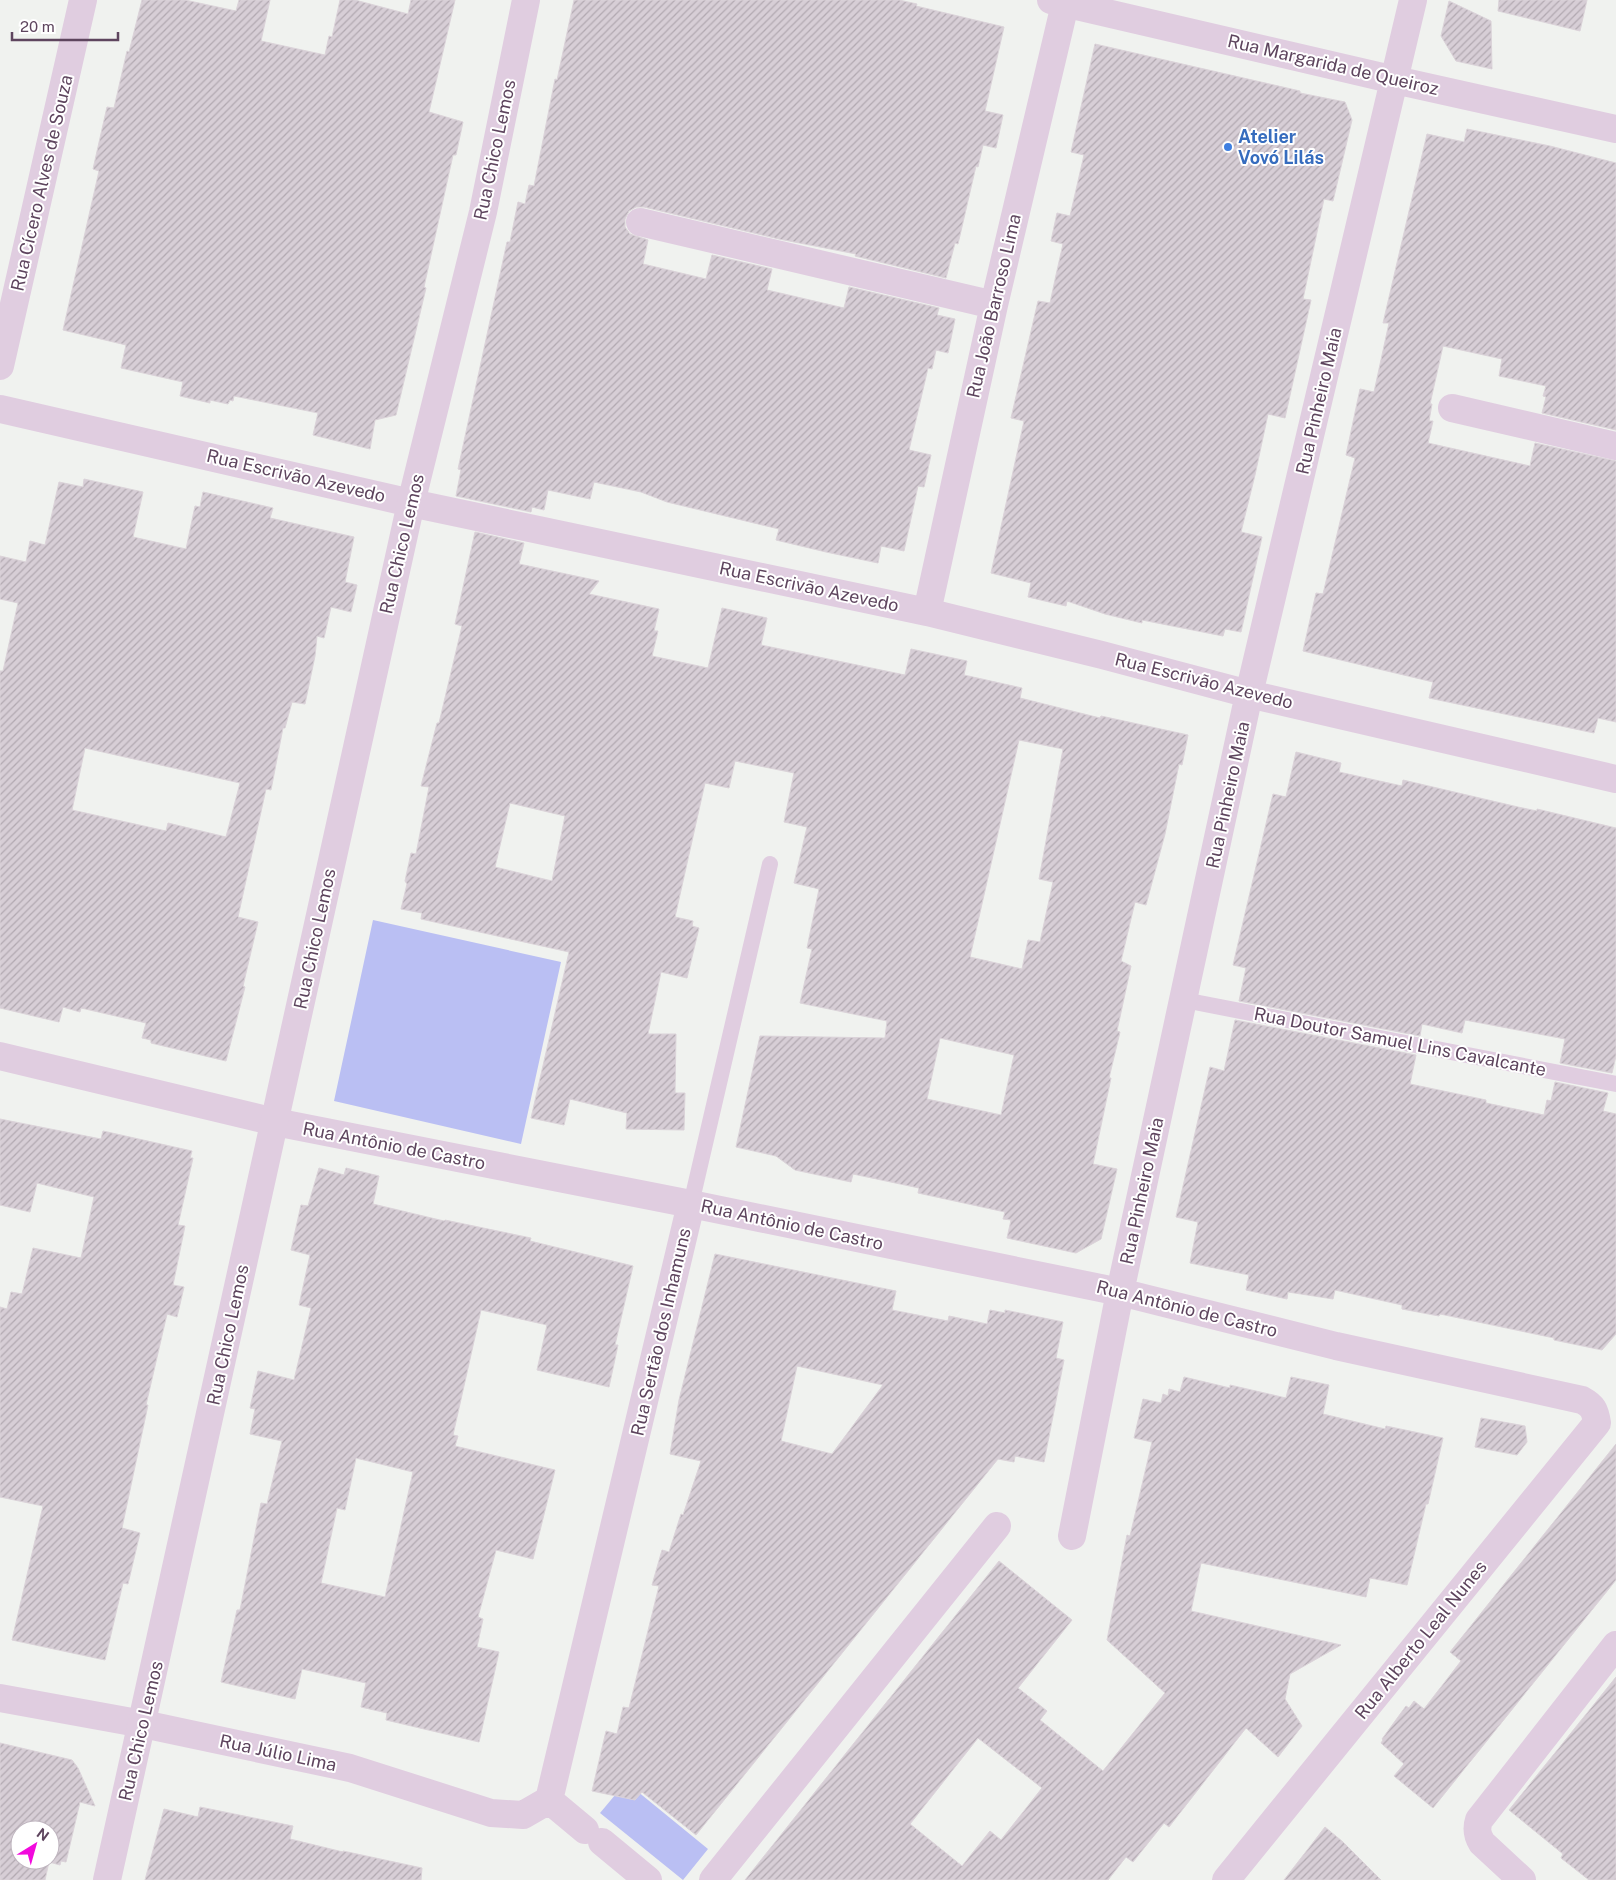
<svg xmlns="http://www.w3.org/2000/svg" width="1616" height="1880" font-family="'Public Sans',sans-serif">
  <defs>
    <pattern id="building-hatch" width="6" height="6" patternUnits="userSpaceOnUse" patternTransform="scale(1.25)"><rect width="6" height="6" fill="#d7ced6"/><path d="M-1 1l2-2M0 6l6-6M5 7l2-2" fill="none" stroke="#b2a9b1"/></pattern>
  </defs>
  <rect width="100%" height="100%" fill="#f0f2ef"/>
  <path fill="#babff3" d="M373 920 561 962 521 1144 334 1101Z
    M626 1782 708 1849 683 1880 600 1813Z"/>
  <path fill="url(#building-hatch)" stroke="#dbd3d9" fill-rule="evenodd" d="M142 0H185L236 11 239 0H270L261 41 325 55 329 36 332 37 340 0H355L408 14 411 0H455L429 112 463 122 456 155H453L424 287 426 288 396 415 375 420 370 449 313 435 318 413 234 396 233 401 230 400 228 404 210 400V403L180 396 183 382 121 368 126 345 63 330 99 171 93 169 107 107 114 108 127 51 129 52Z
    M574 0H899L917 4 916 6 1004 27 985 111 1003 115 996 148 983 145 978 167 976 166 958 244 955 243 946 278 855 256 856 254 779 239 644 207H636L629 211 625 219V227L630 234 648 240 643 264 706 279 712 255 772 269 767 290 844 308 849 287 939 308 937 315 955 319 948 353 936 350 932 369 928 368 909 450 931 455 924 487 918 486 904 551 881 546 878 563 826 552 776 540 779 529 667 502 641 492 594 482 590 499 548 490 544 510 532 507 531 512 456 496 461 470 458 469 507 242H510L518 202 525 204 529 185 534 186 555 79 557 80Z
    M1499 0H1587L1580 31 1498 11Z
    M1449 1 1491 21 1492 69 1456 61 1441 36Z
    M1095 44 1300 91V93L1345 102 1352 120 1333 201 1324 199 1303 299 1311 300 1285 418 1268 414 1255 475 1241 532 1262 537 1241 632 1225 629 1223 636 1142 620V623L1105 614 1067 601 1066 606 1028 597 1031 583 991 573 1024 421 1011 418 1038 301 1050 303 1056 275 1063 244 1051 241 1057 213 1070 216 1084 155 1071 152Z
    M1467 129 1550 146 1616 163V430L1542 413 1546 397 1543 396 1546 386 1499 376 1502 359 1443 346 1430 404H1432L1429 421H1433L1428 443 1530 466 1535 443 1616 461V722L1598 718 1594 733 1429 698 1433 682 1303 651 1316 593 1323 594 1355 458 1346 455 1360 389 1374 392 1389 323H1383L1427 134 1464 142Z
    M84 479 143 492 133 537 186 549 195 506 200 507 203 492 273 508 270 518 354 537 345 582 357 585 351 612 331 607 324 638 317 636 315 656 305 704 292 702 285 728H283L271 790 266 789 238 917 258 922 243 986 245 987 226 1061 151 1043V1040L142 1038 146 1023 81 1008 80 1012 63 1007 59 1022 0 1008V671H3L18 603 0 599V556L26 562 30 541 45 545 59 482 83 487ZM85 748 240 783 226 837 168 823 166 831 72 810Z
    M475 532 524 543 519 564 599 581 589 594 659 609 654 631H658L652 656 708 668 722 608 767 618 761 645 905 675 911 649 967 661 964 675 1022 688 1020 698 1100 718 1101 716 1188 735 1182 765 1179 764 1165 834 1146 905 1135 902 1121 961 1131 966 1117 1031 1120 1032 1109 1078H1111L1093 1164 1117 1169 1101 1239 1076 1253 1007 1238 1011 1220 1003 1219 1005 1212 918 1193 919 1188 853 1174 851 1182 795 1170 776 1156 736 1147 760 1036 885 1038 887 1021 800 1003 812 949 807 948 819 889 794 883 807 827 784 822 794 773 735 761 729 788 705 783 675 917 693 921 692 926 699 928 687 978 661 972 648 1034H676L675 1093H685L684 1130 626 1129 627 1113 570 1099 564 1125 531 1118 569 952 421 919 422 913 401 909 407 884 405 881 411 853 416 854 429 787 421 786 437 723H439L462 626 455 624ZM1019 740 1063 749 1039 879 1053 882 1040 942 1028 940 1022 969 970 957ZM510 803 565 816 552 881 495 867ZM940 1038 1014 1055 1001 1115 927 1099Z
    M1296 752 1341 763 1339 772 1402 786 1403 780 1518 807 1537 811V809L1616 828V1056L1612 1073 1560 1063 1565 1039 1465 1020 1462 1033 1422 1024 1420 1036 1239 1001 1246 968 1233 965 1273 794 1286 797Z
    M1235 1020 1416 1055 1410 1084 1486 1100V1103L1544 1115 1547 1100 1551 1101 1555 1082 1608 1093 1603 1111 1616 1114V1334L1602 1350 1554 1340V1338L1440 1314 1439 1316 1402 1309V1305L1335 1290 1333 1299 1288 1292 1287 1299 1246 1290 1249 1275 1190 1263 1198 1222 1176 1217 1210 1067 1224 1071Z
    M0 1119 101 1139 103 1131 192 1151 190 1158H193L178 1225 185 1226 173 1285 184 1287 177 1317 167 1314 146 1405H148L122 1528 140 1533 128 1584 123 1583 105 1660 12 1640 43 1506 0 1497V1307L7 1309 11 1292 22 1294 33 1248 81 1258 94 1197 37 1183 30 1212 0 1205Z
    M319 1168 344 1175 346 1168 379 1176 373 1204 444 1221 445 1220 531 1238 530 1241 633 1266 615 1345H618L609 1387 537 1370 547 1325 481 1310 453 1435 458 1436 455 1446 555 1470 533 1559 496 1550 478 1617 483 1619 477 1647 499 1652 479 1742 386 1720 387 1713 361 1707 366 1683 302 1669 295 1699 221 1682 237 1610H240L261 1503 267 1504 282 1441 250 1434 255 1409 250 1408 258 1371 294 1380 311 1308 299 1305 310 1255 291 1250 301 1205 308 1206ZM356 1458 413 1472 385 1597 321 1583 337 1508 345 1510Z
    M715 1254 896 1291 892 1310 948 1321 949 1316 987 1324 990 1310 1005 1313V1310L1063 1322 1056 1358 1064 1360 1044 1462 1015 1456 1014 1462 998 1459 696 1835 642 1792 635 1800 592 1791 606 1731 617 1734 623 1707 629 1708 659 1586 652 1585 662 1550 669 1552 681 1514 683 1515 701 1461 670 1454 679 1400ZM797 1366 883 1385 832 1454 781 1441Z
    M1184 1377 1230 1388V1385L1286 1398 1291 1377 1329 1385 1323 1414 1385 1429 1386 1426 1443 1438 1428 1504H1426L1407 1585 1370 1578 1366 1597 1201 1563 1191 1611 1341 1645 1290 1674 1285 1699 1302 1726 1278 1757 1246 1728 1169 1827 1164 1823 1133 1862 1126 1857 1108 1880H745L999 1561 1072 1620 1018 1688 1047 1711 1040 1720 1103 1771 1165 1693 1107 1640 1127 1535 1130 1536 1152 1442 1134 1438 1143 1399 1161 1403 1163 1394 1168 1396 1169 1389 1180 1392ZM978 1738 1042 1788 1001 1840 990 1831 962 1866 910 1824Z
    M1481 1418 1525 1426 1527 1442 1517 1455 1475 1447Z
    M1616 1444V1580L1433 1808 1394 1776 1404 1764 1381 1743 1383 1740 1382 1739 1406 1706 1409 1708 1414 1701 1424 1709 1461 1661 1450 1652Z
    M1616 1677V1880H1589L1561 1858 1563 1854 1509 1810Z
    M0 1743 72 1760 78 1768 95 1806 80 1802 66 1862 61 1861 60 1865 49 1862 45 1880H0ZM20 1830H50V1860H20Z
    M200 1807 293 1826 290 1839 343 1852V1851L422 1868 421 1880H145L164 1809 198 1817Z
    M1325 1827 1343 1842 1381 1880H1284Z"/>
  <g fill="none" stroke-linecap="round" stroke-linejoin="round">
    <path stroke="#e0cde0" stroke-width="16" d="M1184 1000 1616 1084
      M691 1204 770 864"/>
    <path stroke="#e0cde0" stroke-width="28" d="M1051 0 1395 80 1616 129
      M640 222 994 305
      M0 366 83 0
      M1452 408 1616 446
      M0 409 411 503 927 612 1102 655 1249 694 1616 779
      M927 612 994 305 1066 0
      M0 1056 275 1122 691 1204 1120 1292 1336 1346 1582 1400C1593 1406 1595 1410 1597 1423L1226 1880
      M1072 1536 1120 1292 1249 694 1413 0
      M0 1698 143 1724 350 1768 491 1813 523 1815 549 1800
      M549 1800 691 1204
      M549 1800 585 1830
      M602 1842 648 1880
      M713 1880 997 1526
      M1522 1880 1482 1843C1477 1835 1476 1829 1479 1820L1616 1645"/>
    <path stroke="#e0cde0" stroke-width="28" d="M107 1880 411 503 483 212 526 0"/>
  </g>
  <circle fill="#3f7fe0" stroke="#fff" stroke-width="2" cx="1228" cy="147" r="5"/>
  <g text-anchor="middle" stroke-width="4" stroke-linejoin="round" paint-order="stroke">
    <g font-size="18" fill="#5e455e" stroke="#fff">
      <text transform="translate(1333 65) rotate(13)" y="6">Rua Margarida de Queiroz</text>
      <text transform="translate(495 150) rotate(-78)" y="6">Rua Chico Lemos</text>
      <text transform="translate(42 183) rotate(-77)" y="6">Rua Cícero Alves de Souza</text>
      <text transform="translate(994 306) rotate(-77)" y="6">Rua João Barroso Lima</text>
      <text transform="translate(1319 401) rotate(-77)" y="6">Rua Pinheiro Maia</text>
      <text transform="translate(296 476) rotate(13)" y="6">Rua Escrivão Azevedo</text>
      <text transform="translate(402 544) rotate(-77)" y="6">Rua Chico Lemos</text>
      <text transform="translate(809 587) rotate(12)" y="6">Rua Escrivão Azevedo</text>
      <text transform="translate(1204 681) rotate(14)" y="6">Rua Escrivão Azevedo</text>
      <text transform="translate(1228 795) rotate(-78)" y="6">Rua Pinheiro Maia</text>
      <text transform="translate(315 939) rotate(-78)" y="6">Rua Chico Lemos</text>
      <text transform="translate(1400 1042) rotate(11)" y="6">Rua Doutor Samuel Lins Cavalcante</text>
      <text transform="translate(394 1146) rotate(11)" y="6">Rua Antônio de Castro</text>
      <text transform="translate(1142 1191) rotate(-78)" y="6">Rua Pinheiro Maia</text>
      <text transform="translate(792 1225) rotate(12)" y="6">Rua Antônio de Castro</text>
      <text transform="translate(1187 1309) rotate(14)" y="6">Rua Antônio de Castro</text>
      <text transform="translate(661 1332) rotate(-77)" y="6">Rua Sertão dos Inhamuns</text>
      <text transform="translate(228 1335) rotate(-78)" y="6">Rua Chico Lemos</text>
      <text transform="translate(1421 1640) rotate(-51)" y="6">Rua Alberto Leal Nunes</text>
      <text transform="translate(141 1731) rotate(-77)" y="6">Rua Chico Lemos</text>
      <text transform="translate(278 1753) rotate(12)" y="6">Rua Júlio Lima</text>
    </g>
    <g font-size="18" font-weight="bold" fill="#366cbe" stroke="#fff" text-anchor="start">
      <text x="1238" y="143">Atelier<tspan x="1238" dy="21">Vovó Lilás</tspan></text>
    </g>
  </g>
  <g transform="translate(35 1845) rotate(37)"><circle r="24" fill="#ffffff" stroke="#bfb5bf"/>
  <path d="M0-4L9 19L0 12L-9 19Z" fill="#f209dd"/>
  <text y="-8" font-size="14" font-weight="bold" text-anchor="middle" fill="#5e455e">N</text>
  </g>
  <path d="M12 32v8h106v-8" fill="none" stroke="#5e455e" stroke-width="2.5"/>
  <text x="20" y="32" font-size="15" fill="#5e455e" stroke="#ffffff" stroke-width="4" paint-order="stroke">20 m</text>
</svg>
